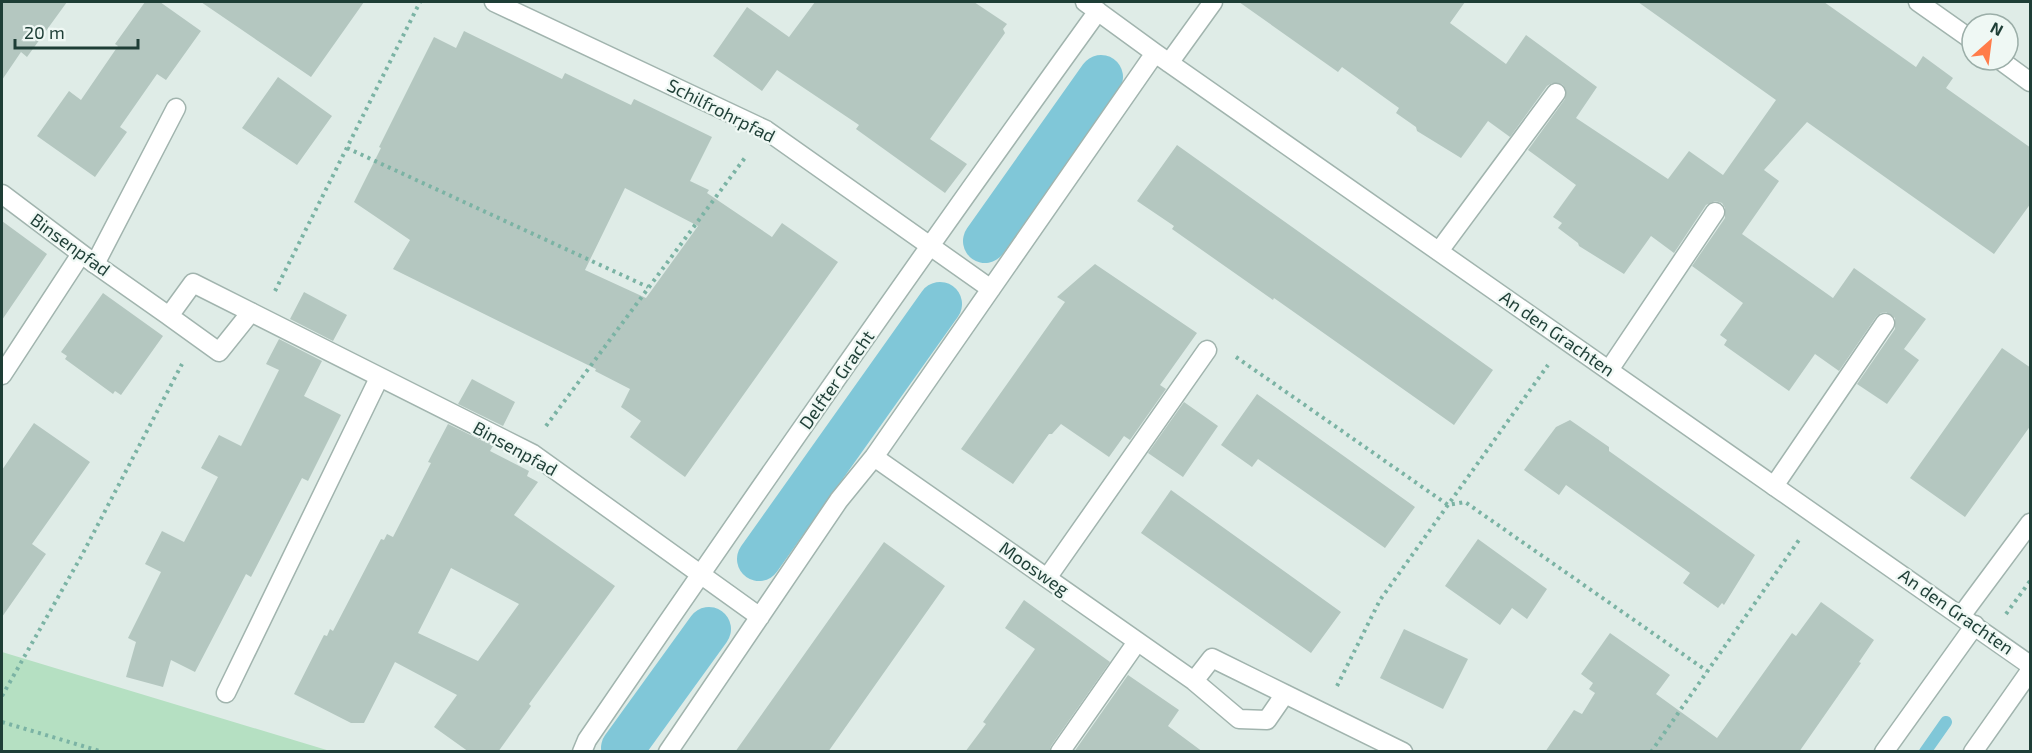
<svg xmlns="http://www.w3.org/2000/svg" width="2032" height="753" font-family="'Exo 2',sans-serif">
  <rect width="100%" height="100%" fill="#dfece7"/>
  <path fill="#b5e0c2" d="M2 652 330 751H2Z"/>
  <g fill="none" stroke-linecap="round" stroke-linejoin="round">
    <path stroke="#80c7d8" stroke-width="12" d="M1925 752 1946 722"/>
    <path stroke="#80c7d8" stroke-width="44" d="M985 241 1101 77
      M759 559 940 304
      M623 748 709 629"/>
  </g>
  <path fill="#b4c7c0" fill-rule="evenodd" d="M2 2H67L27 57 21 52 2 80Z
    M145 2H160L201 31 166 80 157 74 120 127 127 132 95 177 37 136 69 91 81 100 118 46 115 44Z
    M201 2H364L311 77Z
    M815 2H974L1007 24 1003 29 1005 33 930 139 967 164 945 193 856 129 859 125 777 70 762 91 713 56 747 7 789 37Z
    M1239 2H1465L1450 23 1506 64 1526 35 1597 87 1576 118 1668 179 1689 151 1723 175 1776 100 1638 2H1824L1916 67 1923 56 1953 78 1946 88 2031 148V203L1994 254 1807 122 1764 170 1779 181 1742 234 1833 298 1854 268 1926 319 1904 349 1919 360 1887 404 1857 384 1895 329V318L1886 312 1881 313 1876 317 1839 371 1815 354 1789 391 1724 345 1727 340 1720 335 1743 303 1692 266 1725 218V208L1722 203 1715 201 1706 205 1674 253 1651 236 1624 274 1579 246 1578 243 1558 228 1562 223 1553 217 1576 185 1528 150 1565 99 1566 89 1562 84 1552 83 1547 86 1510 137 1488 121 1461 158 1417 131 1416 127 1396 113 1399 108 1342 67 1338 72Z
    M464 31 562 79 565 73 631 105 634 99 712 137 690 181 709 190 707 193 772 237 782 223 838 262 685 477 630 437 641 421 621 407 630 389 595 371 596 369 393 269 410 240 354 202 381 148 379 147 434 37 456 48ZM625 188 698 226 646 298 585 270Z
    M278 77 332 116 297 165 242 128Z
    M1177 145 1493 370 1454 425 1274 298 1273 300 1172 229 1174 226 1137 201Z
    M2 221 47 254 2 320Z
    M1095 264 1197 333 1160 385 1166 389 1130 440 1124 436 1109 457 1061 424 1052 434H1049L1013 484 961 449 1065 302 1057 297Z
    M304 292 347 315 333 341 290 319Z
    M103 293 163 336 121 395 115 391 113 394 65 359 67 356 61 352Z
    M279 339 322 361 304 396 341 415 308 481 302 478 251 577 246 574 195 672 171 660 163 687 126 677 136 642 128 638 161 572 145 564 162 531 184 542 218 477 201 468 219 435 241 446 279 370 266 364Z
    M2002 348 2031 368V425L1965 517 1910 478Z
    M472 379 515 402 503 426 458 404Z
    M1257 394 1415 507 1385 548 1258 459 1252 467 1221 445Z
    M1184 402 1218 426 1183 477 1148 453Z
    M1570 420 1609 447V451L1755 555 1724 605 1722 603 1718 608 1683 583 1690 573 1566 485 1559 495 1524 470 1556 427Z
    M34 423 90 462 32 544 46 554 2 617V470Z
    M448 424 493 446 490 451 529 471 527 476 538 482 514 515 615 586 529 704 531 706 498 752H469L434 727 457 695 395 662 364 723H351L294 694 324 635 327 636 330 629 333 631 381 539 384 540 387 534 393 537 431 463 428 462ZM451 568 519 604 478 661 418 633Z
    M1171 490 1341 612 1311 653 1141 533Z
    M1478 539 1547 589 1527 619 1512 608 1500 625 1445 586Z
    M884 542 945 586 828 752H735Z
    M1024 600 1110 662 1051 746 1049 752H965L986 724 983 722 1035 649 1005 628Z
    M1821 602 1874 640 1859 662 1861 663 1799 752H1545L1574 710 1582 714 1595 693 1589 689 1593 683 1581 674 1610 633 1670 675 1656 694 1717 738 1792 633 1796 636Z
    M1404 629 1468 659 1443 709 1380 678Z
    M1128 675 1179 710 1168 726 1203 752H1074Z"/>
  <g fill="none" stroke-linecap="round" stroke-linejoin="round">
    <defs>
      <path id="service" d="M1439 251 1556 93
        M95 264 176 108
        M1609 370 1715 212
        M2 375 81 254
        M1774 486 1885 323
        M1047 578 1207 350
        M226 693 379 378
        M1060 752 1137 642"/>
      <path id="minor" d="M494 2 766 130 991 289
        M1085 2 1155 53 2030 665
        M1918 2 1972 40
        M2000 60 2030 82
        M1169 63 1213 2
        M2 194 95 264 169 316
        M251 312 219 352 169 316 193 283 533 454 760 617
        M874 457 1194 681 1239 719 1267 720 1285 694 1212 658 1194 681
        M1961 616 2030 523
        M1285 694 1403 752
        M582 752 587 740C754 495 924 252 1098 11
        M668 752 839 500 874 457 1155 53
        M1884 752 1975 625
        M1973 752 2030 671"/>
    </defs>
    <use href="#service" stroke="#a1b4ae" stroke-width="21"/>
    <use href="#minor" stroke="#a1b4ae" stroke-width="21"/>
    <path stroke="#7bb3a4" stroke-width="4" stroke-dasharray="3 4.5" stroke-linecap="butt" d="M347 148 648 287
      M275 291 420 2
      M1236 357 1448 505 1465 502 1707 671
      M546 426 747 155
      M2006 614 2030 581
      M1337 686 1380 600 1548 365
      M2 696 82 555 182 364
      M2 722 103 752
      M1651 752 1799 540"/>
    <use href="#service" stroke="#fff" stroke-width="18"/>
    <use href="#minor" stroke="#fff" stroke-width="18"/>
  </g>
  <g text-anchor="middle" stroke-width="4.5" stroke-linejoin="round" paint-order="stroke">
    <g font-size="18" fill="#1e3e36" stroke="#eff8f4">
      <text transform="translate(721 111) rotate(27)" y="6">Schilfrohrpfad</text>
      <text transform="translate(70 245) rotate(36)" y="6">Binsenpfad</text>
      <text transform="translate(1557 334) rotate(35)" y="6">An den Grachten</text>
      <text transform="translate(837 380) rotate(-55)" y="6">Delfter Gracht</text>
      <text transform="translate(515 449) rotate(29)" y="6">Binsenpfad</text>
      <text transform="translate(1034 569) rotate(35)" y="6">Moosweg</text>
      <text transform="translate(1956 612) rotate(35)" y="6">An den Grachten</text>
    </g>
  </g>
  <rect width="2032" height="753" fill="none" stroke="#1e3e36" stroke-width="6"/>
  <g transform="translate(1990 42) rotate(28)"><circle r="28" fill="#eff8f4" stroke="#9baea8" stroke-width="1.5"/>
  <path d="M0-4.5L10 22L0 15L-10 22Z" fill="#ff7c4a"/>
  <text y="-9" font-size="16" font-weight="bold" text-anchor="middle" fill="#1e3e36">N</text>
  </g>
  <path d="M15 39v9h123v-9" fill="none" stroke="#1e3e36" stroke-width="3"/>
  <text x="24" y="39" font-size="18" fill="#1e3e36" stroke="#eff8f4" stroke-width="4.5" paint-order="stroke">20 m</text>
</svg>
